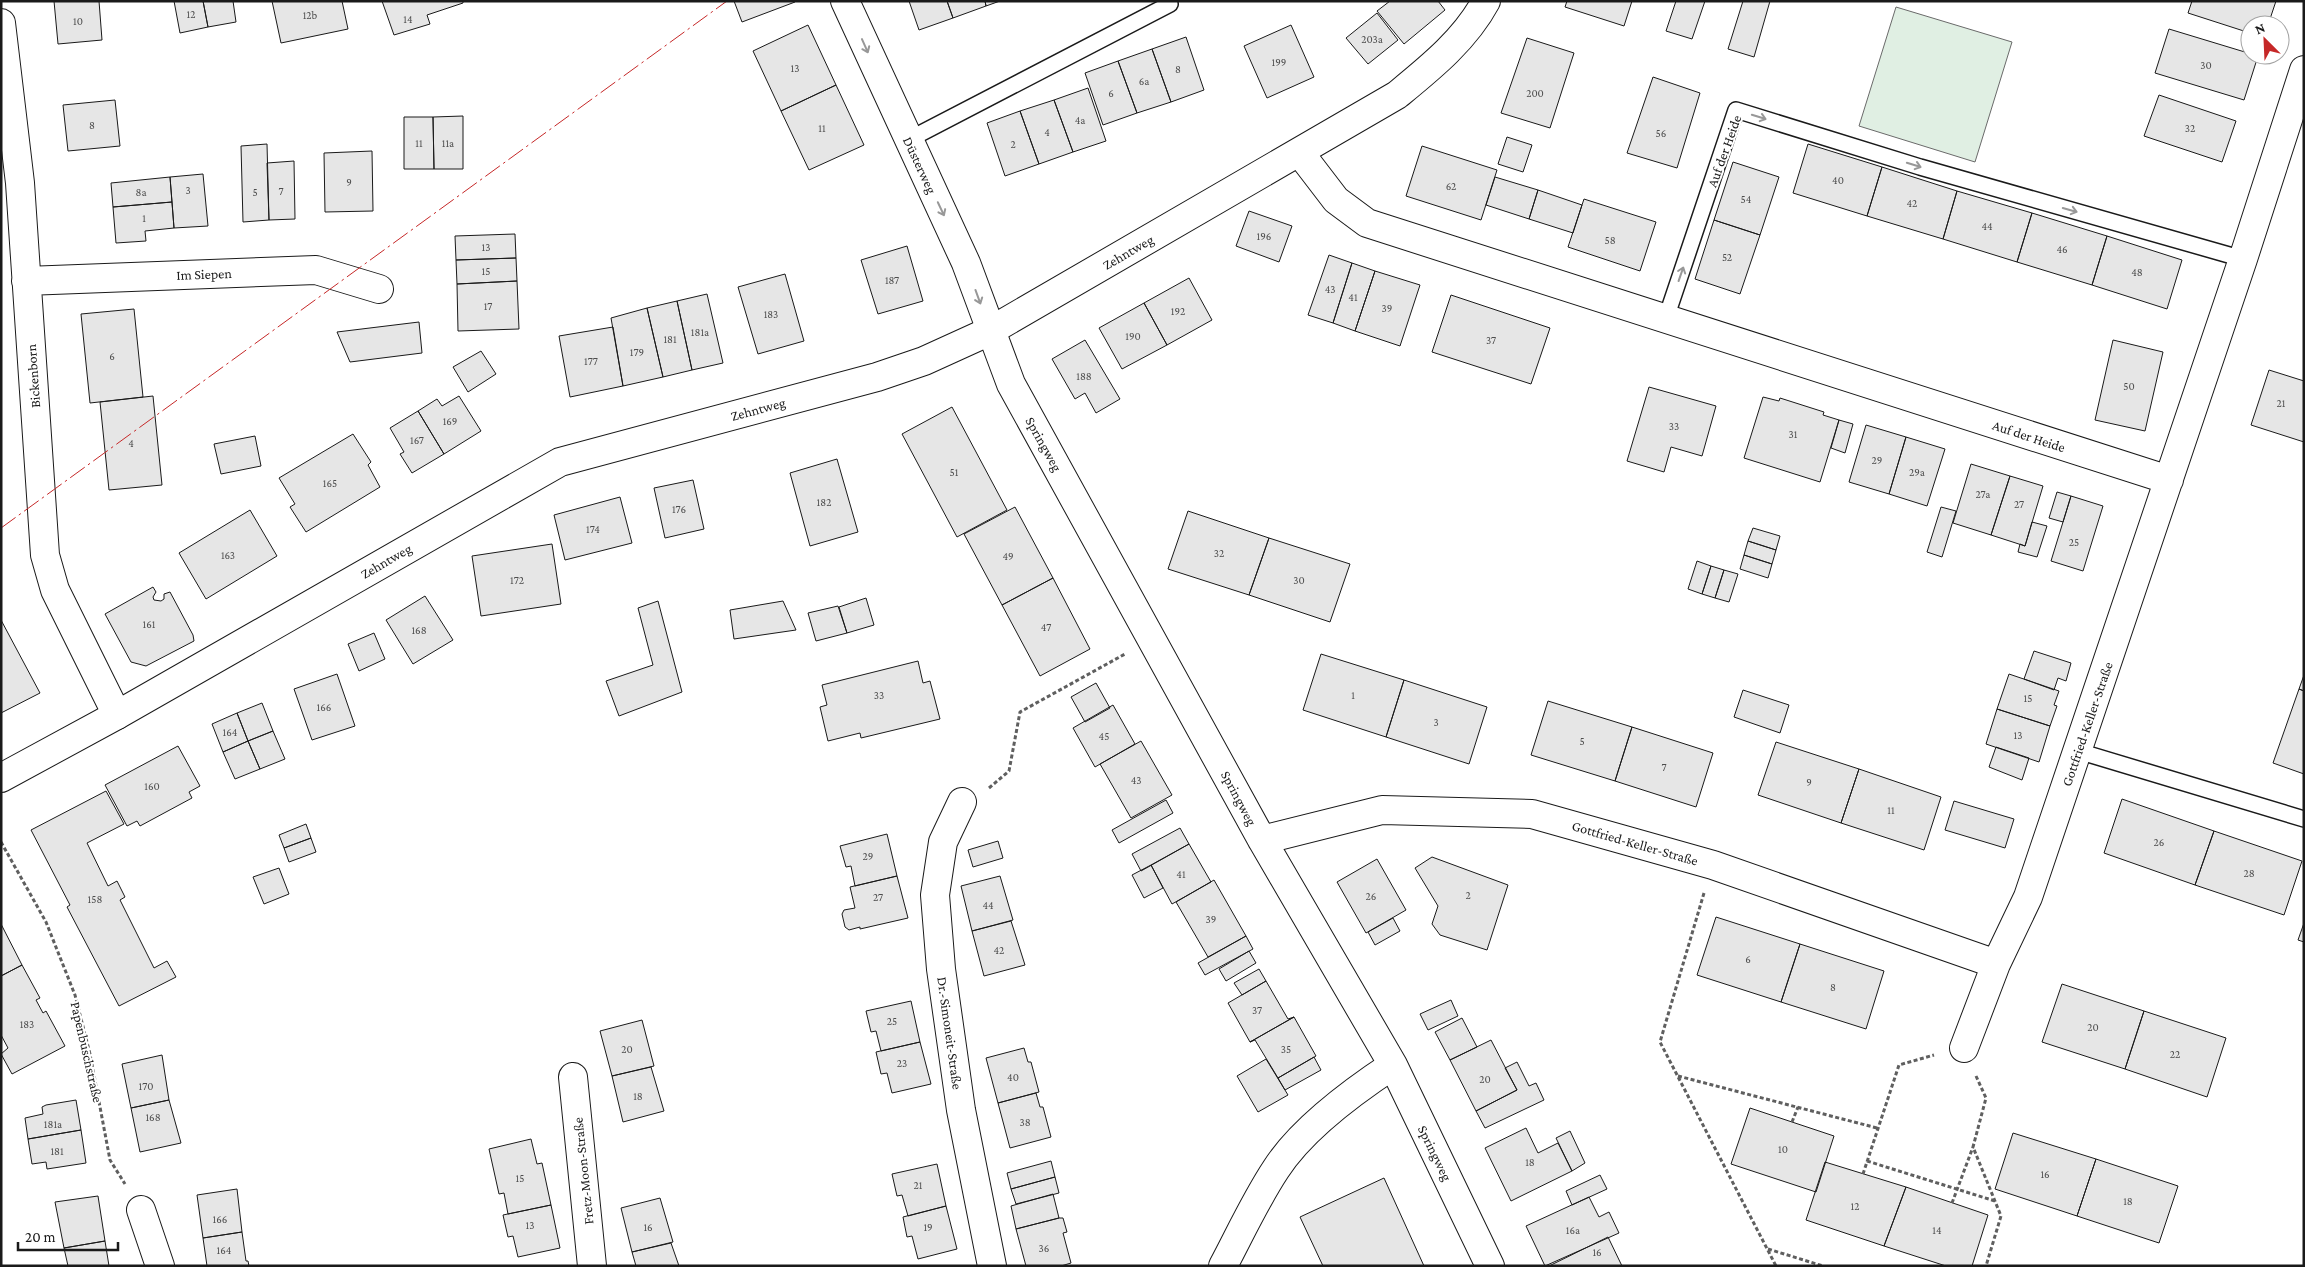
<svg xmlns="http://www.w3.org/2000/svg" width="2305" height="1267" font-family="'Crimson Pro',serif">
  <rect width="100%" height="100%" fill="#fff"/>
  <path fill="#e0efe3" stroke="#6a6a6a" d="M1896 7 2012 42 1975 162 1859 126Z"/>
  <path fill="#e6e6e6" stroke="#1a1a1a" d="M54 1H99L102 40 58 44Z
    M174 1H203L208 27 180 33Z
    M203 1H233L236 22 208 27Z
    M272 1H342L348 29 281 43Z
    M382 1H463V3L427 15 430 24 394 35Z
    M734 1H795V2L742 22Z
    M909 1H947L953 18 919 30Z
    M947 1H985L986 6 953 18Z
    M985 1H1000L986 6Z
    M1390 1H1438L1445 10 1404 44 1377 11Z
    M1567 1H1632L1624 26 1565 7Z
    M1676 1H1705L1692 39 1666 31Z
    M1743 1H1770L1754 57 1728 49Z
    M2192 1H2276L2268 25H2250V33L2188 13Z
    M1377 13 1398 40 1368 64 1346 38Z
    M808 25 836 85 781 111 753 51Z
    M1291 25 1314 77 1267 98 1244 46Z
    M2169 29 2258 56 2244 100 2155 73Z
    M1186 37 1204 90 1171 102 1152 49Z
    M1527 38 1574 53 1550 128 1501 113Z
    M1152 49 1171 102 1137 113 1118 61Z
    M1118 61 1137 113 1103 125 1085 73Z
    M1653 77 1700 93 1677 168 1627 153Z
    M836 85 864 145 809 170 781 111Z
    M1088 88 1106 141 1073 152 1054 100Z
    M2159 95 2236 121 2222 162 2144 136Z
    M115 100 120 146 68 151 63 105Z
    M1054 100 1073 152 1039 164 1020 111Z
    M1020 111 1039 164 1005 176 987 123Z
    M463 116V169H434L433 117Z
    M404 117H433L434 169H404Z
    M1507 137 1532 145 1523 172 1498 164Z
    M267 144 269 220 243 222 241 146Z
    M1808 144 1882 167 1867 216 1793 193Z
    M1422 146 1497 170 1481 220 1406 196Z
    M372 151 373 211 325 212 324 153Z
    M294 161 295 219 269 220 267 163Z
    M1733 162 1779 177 1760 235 1714 220Z
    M1882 167 1957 191 1943 239 1867 216Z
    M203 174 208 226 174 228 170 177Z
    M170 177 172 202 113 207 111 183Z
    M1495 177 1538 190 1529 219 1486 205Z
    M1538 190 1582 205 1573 233 1529 219Z
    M1957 191 2032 213 2017 262 1943 239Z
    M1584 199 1656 222 1640 271 1568 247Z
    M172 202 174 228 145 231 146 241 116 243 113 207Z
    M1249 211 1292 226 1279 262 1236 246Z
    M2032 213 2107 236 2092 285 2017 262Z
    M1714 220 1760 235 1740 294 1695 279Z
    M515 234 516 258 456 260 455 236Z
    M2107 236 2182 260 2167 309 2092 285Z
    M907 246 923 301 878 314 861 260Z
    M1329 255 1352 263 1333 323 1308 315Z
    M516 258 517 281 457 284 456 260Z
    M1352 263 1375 271 1355 331 1333 323Z
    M1375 271 1420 285 1400 346 1355 331Z
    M785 274 804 341 758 354 738 287Z
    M1189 278 1212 320 1167 345 1144 303Z
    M517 281 519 329 458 331 457 284Z
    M707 294 723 363 692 370 677 301Z
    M1451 295 1550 328 1531 384 1432 352Z
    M677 301 692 370 663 377 647 308Z
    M1144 303 1167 345 1122 369 1099 328Z
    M647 308 663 377 623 386 611 318Z
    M134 309 143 397 90 403 81 314Z
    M419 322 422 353 350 362 337 332Z
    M613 327 623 386 570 397 559 336Z
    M1085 340 1120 399 1096 413 1085 393 1075 399 1052 359Z
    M2113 340 2163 352 2145 431 2095 420Z
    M481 351 496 374 468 392 453 367Z
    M2269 370 2304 381V442L2251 425Z
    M1649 387 1716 406 1702 456 1671 447 1664 472 1627 461Z
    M153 396 162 485 109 490 100 402Z
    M459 396 481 431 444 454 418 411 437 399 442 406Z
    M1763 397 1779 401 1780 398 1824 412 1823 415 1839 420 1820 482 1744 458Z
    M952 407 1007 510 957 537 902 434Z
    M418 411 444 454 412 473 400 454 404 452 390 428Z
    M1839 420 1853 424 1845 453 1831 448Z
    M1866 425 1906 437 1889 494 1849 482Z
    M353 434 371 462 368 465 380 487 306 532 290 507 295 504 279 478Z
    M255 436 261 466 221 474 214 444Z
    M1906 437 1945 449 1927 506 1889 494Z
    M837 459 858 532 810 546 790 473Z
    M1971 464 2010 476 1991 535 1953 523Z
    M2010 476 2043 486 2025 546 1991 535Z
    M693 480 704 529 665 538 654 488Z
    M2057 492 2071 496 2063 522 2049 518Z
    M2071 496 2103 506 2083 571 2051 561Z
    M620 497 632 543 565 560 554 515Z
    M1015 507 1053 578 1002 605 964 534Z
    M1941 507 1956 511 1942 557 1927 552Z
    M250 510 277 556 206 599 179 553Z
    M1188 511 1269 538 1249 595 1168 569Z
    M2032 522 2047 526 2037 557 2018 552 2020 544 2025 546Z
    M1753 528 1780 536 1776 550 1748 541Z
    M1269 538 1350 564 1330 622 1249 595Z
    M1748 541 1776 550 1772 564 1744 555Z
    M552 544 561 604 481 616 472 556Z
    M1744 555 1772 564 1768 578 1740 569Z
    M1697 561 1711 566 1702 594 1688 589Z
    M1711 566 1724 570 1715 598 1702 594Z
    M1724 570 1738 574 1729 602 1715 598Z
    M1053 578 1090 649 1040 676 1002 605Z
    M153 587 156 592 153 597 154 600 161 601 164 599V594L170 592 193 635 194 641 146 666 131 662 105 614Z
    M425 596 453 640 413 664 386 620Z
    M866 598 874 625 847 633 839 607Z
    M658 601 682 692 619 716 606 681 653 665 638 608Z
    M783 601 796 630 734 639 730 610Z
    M838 606 847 633 816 641 808 613Z
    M1 620 40 693 1 713Z
    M374 633 385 659 359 671 348 644Z
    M2034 651 2071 663 2066 681 2058 678 2054 690 2024 679Z
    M1321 654 1404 680 1386 737 1303 710Z
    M918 661 923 683 930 681 940 719 861 738 860 733 828 741 820 707 827 705 822 685Z
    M337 674 355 726 312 740 294 689Z
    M2009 674 2059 691 2054 705 2057 706 2050 726 1997 709Z
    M2304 675V691L2299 689Z
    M1404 680 1487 707 1469 764 1386 737Z
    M1096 683 1110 708 1085 722 1071 697Z
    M2299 689 2304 691V774L2273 763Z
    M1743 690 1789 705 1780 733 1734 717Z
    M1548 701 1632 727 1615 781 1531 755Z
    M262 703 273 731 248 741 237 713Z
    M1113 705 1135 744 1095 767 1073 728Z
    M1997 709 2050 726 2039 762 1986 744Z
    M237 713 248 741 223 752 212 724Z
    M1632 727 1713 753 1696 807 1615 781Z
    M273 731 285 759 260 769 248 741Z
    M248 741 260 769 235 779 223 752Z
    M1141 741 1172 795 1131 818 1100 764Z
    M1776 742 1859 769 1841 823 1758 795Z
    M178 746 200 786 189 792 192 798 140 826 137 821 127 826 105 785Z
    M1996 747 2029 758 2022 780 1989 767Z
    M1859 769 1941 797 1924 850 1841 823Z
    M106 791 124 824 87 843 108 886 117 881 125 897 120 900 154 968 167 961 176 977 119 1006 67 907 70 905 31 830Z
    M2122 799 2214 831 2195 885 2104 853Z
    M1166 800 1173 813 1119 843 1112 830Z
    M1954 801 2014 819 2005 848 1945 830Z
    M306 824 311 838 284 848 279 835Z
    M1180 828 1189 844 1141 871 1132 854Z
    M2214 831 2302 861 2284 915 2195 885Z
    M887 834 897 876 855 886 851 866 846 867 840 846Z
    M311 838 316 852 289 862 284 848Z
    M998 841 1003 858 973 867 968 850Z
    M1189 844 1211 882 1172 904 1151 865Z
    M1432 857 1508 885 1487 950 1440 935 1432 924 1438 906 1415 868Z
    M1377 859 1406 910 1366 933 1337 882Z
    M1151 865 1163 888 1144 898 1132 875Z
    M279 868 289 894 264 904 253 877Z
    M897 876 908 918 860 929V927L849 930 845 927 842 914 844 910 855 908 850 887Z
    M1000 876 1013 920 972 931 961 886Z
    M1214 880 1246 936 1208 957 1176 902Z
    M1716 917 1800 944 1781 1002 1697 975Z
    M1393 918 1400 931 1375 945 1368 932Z
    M1011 921 1025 965 984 976 972 931Z
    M2304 923V942L2298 940Z
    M1 924 22 965 1 976Z
    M1246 936 1253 949 1205 975 1198 963Z
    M1800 944 1884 971 1866 1029 1781 1002Z
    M1249 951 1256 963 1226 981 1219 969Z
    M22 965 40 998 36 1000 43 1013 46 1011 65 1046 12 1074 1 1054 8 1048 1 1035V976Z
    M1259 969 1266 981 1242 995 1234 983Z
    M1266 981 1288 1019 1294 1017 1250 1042 1228 1003Z
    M2062 984 2144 1011 2125 1069 2042 1042Z
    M1451 1000 1458 1016 1428 1030 1420 1014Z
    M911 1001 920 1042 881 1051 876 1031 871 1032 866 1011Z
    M2144 1011 2226 1038 2207 1097 2125 1069Z
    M1294 1017 1316 1056 1278 1078 1255 1040 1250 1042Z
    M1462 1018 1477 1047 1450 1060 1435 1032Z
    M642 1020 654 1066 612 1076 600 1031Z
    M1491 1040 1517 1090 1476 1111 1450 1060Z
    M920 1042 931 1084 892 1093 887 1073 881 1074 876 1052Z
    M1024 1048 1028 1062H1031L1039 1092 998 1103 986 1058Z
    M162 1055 169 1100 131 1108 122 1064Z
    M1314 1057 1321 1070 1285 1090 1278 1078Z
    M1266 1059 1288 1095 1258 1112 1237 1076Z
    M1517 1062 1529 1086 1536 1083 1544 1100 1485 1128 1476 1111 1517 1090 1505 1068Z
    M651 1067 664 1111 623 1122 612 1076Z
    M1036 1093 1040 1107H1043L1051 1137 1010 1148 998 1103Z
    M76 1100 81 1130 28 1139 25 1118 43 1114 42 1107 46 1105Z
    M169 1100 181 1143 140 1152 131 1108Z
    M1750 1108 1834 1136 1816 1192 1731 1164Z
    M1526 1128 1538 1153 1558 1143 1572 1171 1511 1201 1485 1148Z
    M81 1130 86 1163 47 1169 46 1162 32 1164 28 1139Z
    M1570 1131 1585 1163 1572 1171 1556 1138Z
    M2013 1133 2096 1159 2077 1216 1995 1189Z
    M531 1139 537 1164 542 1163 551 1205 508 1214 504 1193 499 1194 489 1149Z
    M2096 1159 2178 1186 2159 1243 2077 1216Z
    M1051 1161 1055 1177 1011 1189 1007 1173Z
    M1825 1162 1906 1187 1884 1246 1806 1220Z
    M937 1164 946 1206 908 1216 902 1195 897 1196 892 1174Z
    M1600 1175 1607 1189 1572 1205 1566 1191Z
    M1055 1177 1059 1193 1016 1204 1011 1189Z
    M1384 1178 1424 1266H1323L1300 1217Z
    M1906 1187 1988 1215 1972 1266H1946L1884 1246Z
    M237 1189 242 1232 203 1238 197 1195Z
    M1053 1194 1059 1218 1016 1229 1011 1206Z
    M98 1196 105 1241 64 1248 55 1202Z
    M1589 1197 1599 1217 1609 1212 1619 1233 1545 1266 1526 1226Z
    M660 1198 673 1242 632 1252 621 1208Z
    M551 1205 560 1248 518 1257 513 1236 508 1237 503 1215Z
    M946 1206 957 1249 918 1259 912 1236 907 1237 903 1217Z
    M1059 1218H1063L1067 1232 1063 1233 1071 1263 1061 1266H1026L1016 1229Z
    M242 1232 246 1261H248L249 1266H207L203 1238Z
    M1608 1237 1622 1266H1549Z
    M105 1241 109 1266H68L64 1248Z
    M671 1243 679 1266H636L632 1252Z"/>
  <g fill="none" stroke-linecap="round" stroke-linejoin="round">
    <defs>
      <path id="lane" d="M908 140 1170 4
        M1665 321 1736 110 1920 167 2243 259
        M2078 751 2304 819"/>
      <path id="street" d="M845 1 966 263 1011 384 1262 840 1393 1065 1490 1266
        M1 23 20 183 45 555 55 590 117 715
        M1300 153 1336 200 1367 223 2169 480
        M26 281 316 270 379 289
        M962 802 943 842 935 895 941 969 961 1110 992 1266
        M1262 840 1382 810 1532 814 1713 865 1996 964
        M1964 1048 1996 964 2028 897 2243 259 2304 70
        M573 1077 592 1266
        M141 1210 160 1266
        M1223 1266C1240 1234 1256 1199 1276 1169 1301 1130 1355 1090 1393 1065"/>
      <path id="secondary" d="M1 778 117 715 560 462 877 377 924 361 990 331 1397 95C1430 68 1465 40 1486 1"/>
    </defs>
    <use href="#lane" stroke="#1a1a1a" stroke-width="18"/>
    <use href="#street" stroke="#1a1a1a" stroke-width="30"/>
    <use href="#secondary" stroke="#1a1a1a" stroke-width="30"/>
    <path stroke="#5f5f5f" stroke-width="3" stroke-dasharray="4 2.5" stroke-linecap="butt" d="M989 788 1009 771 1020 712 1125 654
      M1 842 46 922 75 995 90 1054 110 1160 125 1184
      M1704 893 1660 1042 1776 1266
      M1678 1076 1877 1128
      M1976 1076 1986 1098 1973 1147 2001 1216 1986 1266
      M1792 1122 1798 1107
      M1867 1161 1995 1201
      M1863 1174 1899 1065 1934 1055
      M1952 1203 1973 1147
      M1768 1249 1823 1266"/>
    <use href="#lane" stroke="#fff" stroke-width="15"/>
    <use href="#street" stroke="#fff" stroke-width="28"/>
    <use href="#secondary" stroke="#fff" stroke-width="28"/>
    <path stroke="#c62828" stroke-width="1" stroke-dasharray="18 4 2.5 4" stroke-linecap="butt" d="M1 528 727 1"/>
  </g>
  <defs><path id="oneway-shaft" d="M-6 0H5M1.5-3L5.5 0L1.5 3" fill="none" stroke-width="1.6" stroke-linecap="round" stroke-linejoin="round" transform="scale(1.25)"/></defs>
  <g stroke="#989898">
    <use href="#oneway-shaft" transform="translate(865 46) rotate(66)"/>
    <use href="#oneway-shaft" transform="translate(1759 117) rotate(17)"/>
    <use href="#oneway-shaft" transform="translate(1914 165) rotate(17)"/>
    <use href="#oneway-shaft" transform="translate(941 209) rotate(65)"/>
    <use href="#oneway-shaft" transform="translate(2070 210) rotate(16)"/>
    <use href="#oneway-shaft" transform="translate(1681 274) rotate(-71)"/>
    <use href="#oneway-shaft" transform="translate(978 297) rotate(70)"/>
  </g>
  <g text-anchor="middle" stroke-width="4" stroke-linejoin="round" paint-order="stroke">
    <g font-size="11" fill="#4d4d4d">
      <text x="191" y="18">12</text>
      <text x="310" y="19">12b</text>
      <text x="408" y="23">14</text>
      <text x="78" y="25">10</text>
      <text x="1372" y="43">203a</text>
      <text x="1279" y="66">199</text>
      <text x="2206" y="69">30</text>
      <text x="795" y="72">13</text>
      <text x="1178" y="73">8</text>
      <text x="1144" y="85">6a</text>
      <text x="1111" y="97">6</text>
      <text x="1535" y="97">200</text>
      <text x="1080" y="124">4a</text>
      <text x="92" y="129">8</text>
      <text x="822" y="132">11</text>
      <text x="2190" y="132">32</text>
      <text x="1047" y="136">4</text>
      <text x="1661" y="137">56</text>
      <text x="419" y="147">11</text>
      <text x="448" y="147">11a</text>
      <text x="1013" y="148">2</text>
      <text x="1838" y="184">40</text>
      <text x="349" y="186">9</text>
      <text x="1451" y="190">62</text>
      <text x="188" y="194">3</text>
      <text x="281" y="195">7</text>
      <text x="141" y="196">8a</text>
      <text x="255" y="196">5</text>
      <text x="1746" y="203">54</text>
      <text x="1912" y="207">42</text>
      <text x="144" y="222">1</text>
      <text x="1987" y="230">44</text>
      <text x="1264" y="240">196</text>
      <text x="1610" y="244">58</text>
      <text x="486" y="251">13</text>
      <text x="2062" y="253">46</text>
      <text x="1727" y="261">52</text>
      <text x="486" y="275">15</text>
      <text x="2137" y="276">48</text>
      <text x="892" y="284">187</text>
      <text x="1330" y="293">43</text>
      <text x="1353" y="301">41</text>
      <text x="488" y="310">17</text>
      <text x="1387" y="312">39</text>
      <text x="1178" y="315">192</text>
      <text x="771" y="318">183</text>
      <text x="700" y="336">181a</text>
      <text x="1133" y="340">190</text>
      <text x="670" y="343">181</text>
      <text x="1491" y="344">37</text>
      <text x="637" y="356">179</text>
      <text x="112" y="360">6</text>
      <text x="591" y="365">177</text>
      <text x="1084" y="380">188</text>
      <text x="2129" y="390">50</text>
      <text x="2281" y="407">21</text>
      <text x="450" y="425">169</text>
      <text x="1674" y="430">33</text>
      <text x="1793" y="438">31</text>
      <text x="417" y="444">167</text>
      <text x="131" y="447">4</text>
      <text x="1877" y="464">29</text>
      <text x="954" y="476">51</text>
      <text x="1917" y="476">29a</text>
      <text x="330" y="487">165</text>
      <text x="1983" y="498">27a</text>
      <text x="824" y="506">182</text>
      <text x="2019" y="508">27</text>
      <text x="679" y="513">176</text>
      <text x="593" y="533">174</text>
      <text x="2074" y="546">25</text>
      <text x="1219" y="557">32</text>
      <text x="228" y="559">163</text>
      <text x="1008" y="560">49</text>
      <text x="517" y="584">172</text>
      <text x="1299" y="584">30</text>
      <text x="149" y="628">161</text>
      <text x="1046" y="631">47</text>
      <text x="419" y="634">168</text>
      <text x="879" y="699">33</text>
      <text x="1353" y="699">1</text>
      <text x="2028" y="702">15</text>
      <text x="324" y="711">166</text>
      <text x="1436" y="726">3</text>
      <text x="230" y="736">164</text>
      <text x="2018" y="739">13</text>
      <text x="1104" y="740">45</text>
      <text x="1582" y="745">5</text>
      <text x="1664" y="771">7</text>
      <text x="1136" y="784">43</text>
      <text x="1809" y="786">9</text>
      <text x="152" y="790">160</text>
      <text x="1891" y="814">11</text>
      <text x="2159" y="846">26</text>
      <text x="868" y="860">29</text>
      <text x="2249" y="877">28</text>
      <text x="1181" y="878">41</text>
      <text x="1468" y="899">2</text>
      <text x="1371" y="900">26</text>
      <text x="878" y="901">27</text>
      <text x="95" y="903">158</text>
      <text x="988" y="909">44</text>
      <text x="1211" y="923">39</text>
      <text x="999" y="954">42</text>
      <text x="1748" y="963">6</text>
      <text x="1833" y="991">8</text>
      <text x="1257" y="1014">37</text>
      <text x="892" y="1025">25</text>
      <text x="27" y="1028">183</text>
      <text x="2093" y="1031">20</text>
      <text x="627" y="1053">20</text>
      <text x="1286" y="1053">35</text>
      <text x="2175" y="1058">22</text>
      <text x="902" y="1067">23</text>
      <text x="1013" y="1081">40</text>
      <text x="1485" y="1083">20</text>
      <text x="146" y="1090">170</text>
      <text x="638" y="1100">18</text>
      <text x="153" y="1121">168</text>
      <text x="1025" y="1126">38</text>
      <text x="53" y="1128">181a</text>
      <text x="1783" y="1153">10</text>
      <text x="57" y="1155">181</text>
      <text x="1530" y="1166">18</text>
      <text x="2045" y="1178">16</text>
      <text x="520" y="1182">15</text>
      <text x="918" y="1189">21</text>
      <text x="2128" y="1205">18</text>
      <text x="1855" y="1210">12</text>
      <text x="220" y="1223">166</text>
      <text x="530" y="1229">13</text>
      <text x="648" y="1231">16</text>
      <text x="928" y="1231">19</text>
      <text x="1573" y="1234">16a</text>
      <text x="1937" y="1234">14</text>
      <text x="1044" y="1252">36</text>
      <text x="224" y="1254">164</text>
      <text x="1597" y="1256">16</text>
    </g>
    <g font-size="14" fill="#1a1a1a" stroke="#fff">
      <text transform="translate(1724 151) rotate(-70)" y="5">Auf der Heide</text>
      <text transform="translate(920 165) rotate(65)" y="5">Düsterweg</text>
      <text transform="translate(1128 252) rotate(-30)" y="5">Zehntweg</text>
      <text transform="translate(204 274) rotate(-2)" y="5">Im Siepen</text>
      <text transform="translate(33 376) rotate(-94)" y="5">Bickenborn</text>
      <text transform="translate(758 409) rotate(-15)" y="5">Zehntweg</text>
      <text transform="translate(2029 436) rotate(18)" y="5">Auf der Heide</text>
      <text transform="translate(1044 444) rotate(61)" y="5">Springweg</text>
      <text transform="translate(386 561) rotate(-30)" y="5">Zehntweg</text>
      <text transform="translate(2087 724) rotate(-71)" y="5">Gottfried-Keller-Straße</text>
      <text transform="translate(1239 798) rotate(62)" y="5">Springweg</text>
      <text transform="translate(1635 843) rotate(16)" y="5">Gottfried-Keller-Straße</text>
      <text transform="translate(950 1033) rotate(82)" y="5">Dr.-Simoneit-Straße</text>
      <text transform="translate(87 1052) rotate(77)" y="5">Papenbuschstraße</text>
      <text transform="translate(1435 1153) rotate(64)" y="5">Springweg</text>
      <text transform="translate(583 1171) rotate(-96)" y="5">Fretz-Moon-Straße</text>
    </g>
  </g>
  <rect width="2305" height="1267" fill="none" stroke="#1a1a1a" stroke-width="5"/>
  <g transform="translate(2265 40) rotate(336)"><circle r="24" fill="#ffffff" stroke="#a3a3a3"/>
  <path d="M0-4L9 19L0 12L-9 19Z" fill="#c62828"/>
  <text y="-8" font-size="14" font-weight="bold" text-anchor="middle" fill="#1a1a1a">N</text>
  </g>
  <path d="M18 1242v8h100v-8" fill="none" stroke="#1a1a1a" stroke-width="2.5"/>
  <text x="25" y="1242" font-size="15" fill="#1a1a1a" stroke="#ffffff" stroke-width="4" paint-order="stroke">20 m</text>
</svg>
